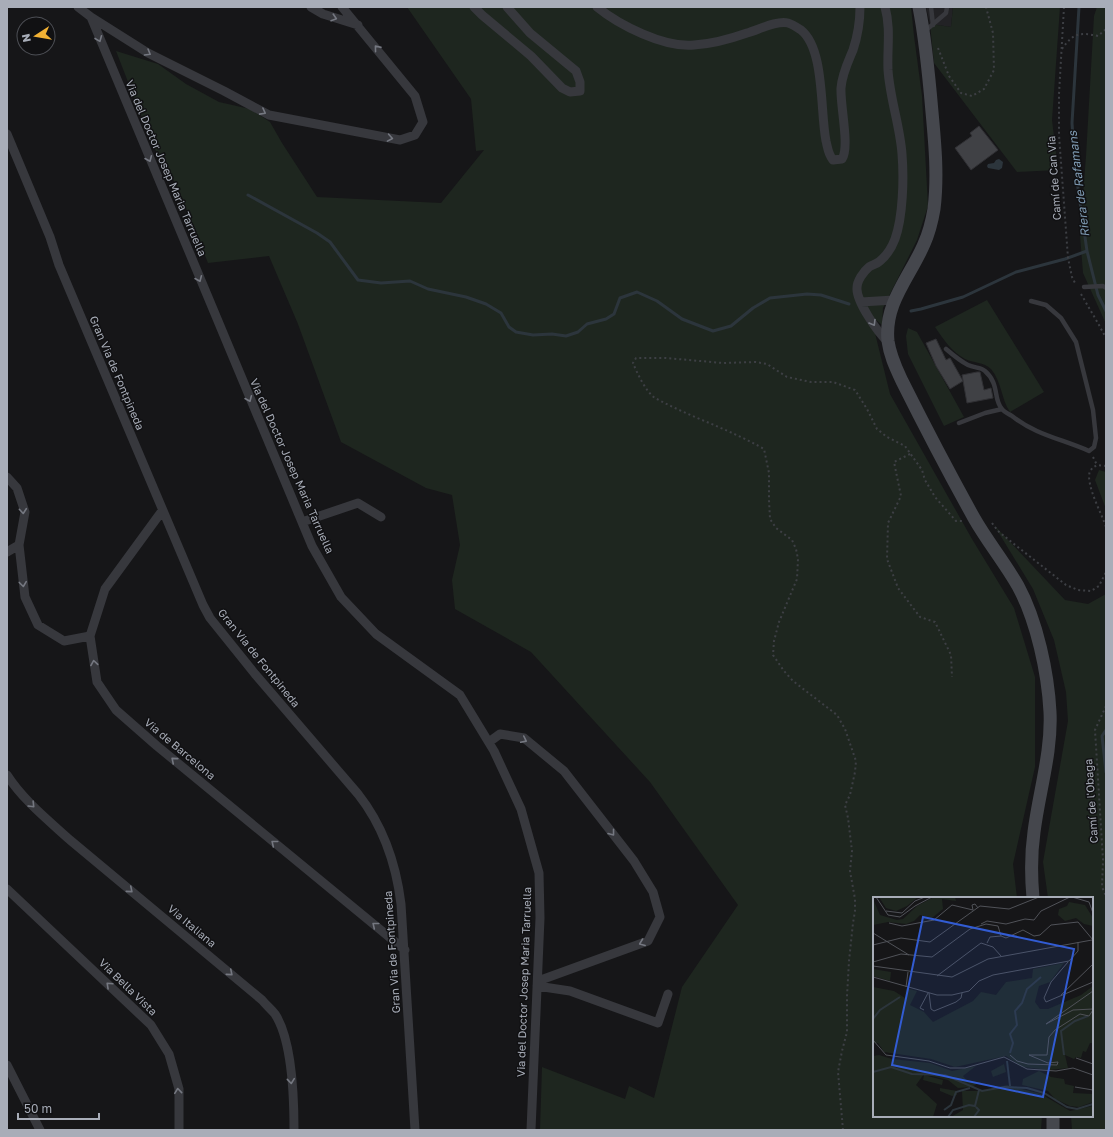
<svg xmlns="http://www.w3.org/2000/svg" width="1113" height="1137" font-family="'Golos Text',sans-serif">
  <rect width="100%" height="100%" fill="#161618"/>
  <path fill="#222225" d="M926 7H953L951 27 930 24Z"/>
  <path fill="#1e261f" d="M407 7H911L914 36 922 96 928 206 917 240 883 308 882 325 876 320 873 325 890 394 972 539 1014 608 1035 677V767L1013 864 1017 898H874V1116H1042L1041 1130H540L542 1067 625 1099 629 1086 654 1098 682 987 738 905 650 782 531 652 455 609 452 580 460 545 452 495 426 488 341 442 298 324 269 256 208 263 178 188 153 146 116 51 158 64 186 84 219 102 250 109 270 122 282 143 317 197 441 203 484 150 476 151 471 99Z
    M953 7H1060L1052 120 1058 170 1017 172 934 63 930 24 951 27Z
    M1097 7H1106V324L1083 273 1080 235 1086 156 1094 16Z
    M987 300 1044 392 1010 412C1001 399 1002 382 991 369 984 362 973 363 965 359 952 352 943 339 935 327Z
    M908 328 917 332 964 417 944 426 908 354 906 336Z
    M1099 470 1106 472V509L1095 480Z
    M994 525 1065 600 1088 604 1106 594V1130H1072L1071 1116H1092V898H1048L1043 862 1068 721 1066 692 1054 640 1033 589Z"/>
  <path fill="#2c353c" d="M999 159 1003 162 1002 168 999 170 988 168 987 166 988 164 994 163 996 160Z"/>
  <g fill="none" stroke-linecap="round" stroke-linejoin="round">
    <path stroke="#2c353c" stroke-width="3" d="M1079 7 1072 123 1075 167 1087 251 1098 295 1106 311
      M248 195 317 233 330 242 358 280 381 283 410 281 428 289 466 297 486 304 501 313 509 327 516 332 533 335 552 334 566 336 578 332 587 324 606 319 614 314 620 298 637 292 657 301 682 319 713 331 731 326 753 308 770 298 807 294 821 295 849 304
      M911 311 921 309 963 297 1016 272 1065 259 1087 251
      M1106 730 1102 736 1106 772"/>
  </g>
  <path fill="#404145" stroke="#303034" d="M979 126 998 150 971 170 955 148 972 136 970 133Z
    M936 339 946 360 950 358 963 381 950 389 936 366 926 343Z
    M977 372H980L984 390 991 388 993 398 967 403 962 375Z"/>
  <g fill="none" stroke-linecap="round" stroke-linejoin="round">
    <path stroke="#3d3f44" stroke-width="2" stroke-dasharray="2 3" stroke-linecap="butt" d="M1064 7 1059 94V135L1068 258 1072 277 1076 285
      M938 48 949 76 961 93 972 96 984 89 994 70 993 33 986 7
      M1062 49C1073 33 1080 32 1098 36L1106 29
      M1081 294 1099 325 1106 338
      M910 454 894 462 901 496 888 523 887 559 898 588 920 617 935 622 951 655 952 677
      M1093 457 1097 465
      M1106 466 1097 465C1094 467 1092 468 1090 471 1085 484 1102 514 1106 527
      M992 523 998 531 1014 544 1066 585 1078 590 1091 591 1099 586 1106 572
      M1106 706 1095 730 1103 860 1102 887 1106 896
      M843 1130 838 1072 842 1051 847 1032V996L849 961 853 923 855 911V899L850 871 852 851 848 818 845 805 850 795 855 772 856 761 845 729 837 715 793 681 784 671 773 655 774 641 779 622 797 579 798 559 796 549 792 540 776 528 770 519 769 500V473L764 449C729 429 690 417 655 398 646 392 637 373 633 363L636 358H666L723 363 756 362 767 364 787 377 811 382H833L855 390 867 409 877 429 887 437 905 446 922 470 925 480 935 497 956 521H963"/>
    <path stroke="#37383d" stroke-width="4.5" d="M931 7 933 25
      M925 31 946 13 947 7
      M1084 287 1103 286 1106 288
      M946 349C953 355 960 361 968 365 974 368 981 367 985 371 1000 384 993 400 1002 409 1004 412 1009 414 1012 416 1036 435 1062 439 1089 451L1094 447 1096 438 1093 410 1076 342 1061 318 1046 305 1031 301
      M959 423 985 413 1002 409"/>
    <path stroke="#37383d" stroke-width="9" d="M78 7 91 17 312 546 341 597 376 634 460 695 494 751 521 809 539 873 540 918 531 1130
      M311 7 323 14 358 25
      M474 7 482 15 531 56 562 88 570 92 580 91V82L576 71 530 33 507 7
      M597 7C619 25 664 48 694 45 712 44 730 39 747 33 758 30 777 20 788 23 792 24 798 28 801 30 825 49 820 112 826 141 828 149 828 154 833 160L842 159C850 147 840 105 841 88 842 74 848 62 853 50 858 35 860 22 860 7
      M885 7C891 29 887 48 888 70 890 99 900 126 902 154 904 178 903 217 895 239 892 247 886 256 880 261 877 264 872 265 869 267 863 272 857 281 857 288 856 301 878 333 888 342
      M91 17 148 53 224 91 269 115 400 140 415 135 423 122 415 96 342 7
      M7 134 50 237 59 265 203 605 210 618 255 674 358 794C384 827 396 863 401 904L415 1130
      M861 302 894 300
      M7 477 17 488 25 512 19 545 7 552
      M162 511 105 589 90 636 97 682 116 710 157 746 405 950
      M302 522 358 503 381 517
      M19 545 25 597 38 625 64 641 90 636
      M489 742 500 734 524 738 564 771 634 861 653 892 660 917 648 941 538 981
      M7 775C23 800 48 820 70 840L262 1000C266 1005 271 1009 275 1014 292 1040 294 1099 294 1130
      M7 889 151 1025 169 1054 179 1089V1130
      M537 986 570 991 658 1023 668 994
      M7 1065 40 1130"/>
    <path stroke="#45474d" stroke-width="13" d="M919 7C926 42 929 77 932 112 935 144 938 177 934 209 932 221 929 233 924 244 910 277 884 303 888 341 890 356 896 368 902 381 925 427 949 473 974 518 987 541 1005 563 1018 586 1037 621 1048 673 1050 712 1052 752 1039 792 1034 832 1031 853 1031 876 1033 898
      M1053 1116V1130"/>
  </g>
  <defs><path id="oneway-chevron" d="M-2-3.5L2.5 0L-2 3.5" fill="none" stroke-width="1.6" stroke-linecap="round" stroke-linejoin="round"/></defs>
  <g stroke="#757881">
    <use href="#oneway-chevron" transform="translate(334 18) rotate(18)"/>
    <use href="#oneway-chevron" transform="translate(99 39) rotate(68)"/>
    <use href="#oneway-chevron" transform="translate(377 48) rotate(-129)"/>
    <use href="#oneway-chevron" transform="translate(148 53) rotate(30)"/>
    <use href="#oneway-chevron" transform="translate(263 112) rotate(28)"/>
    <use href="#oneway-chevron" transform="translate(390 138) rotate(10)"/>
    <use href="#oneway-chevron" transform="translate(149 159) rotate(67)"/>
    <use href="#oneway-chevron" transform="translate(199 279) rotate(67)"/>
    <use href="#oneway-chevron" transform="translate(873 323) rotate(59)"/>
    <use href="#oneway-chevron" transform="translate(249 399) rotate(67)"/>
    <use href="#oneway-chevron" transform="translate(23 511) rotate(85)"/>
    <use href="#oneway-chevron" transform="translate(23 584) rotate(83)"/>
    <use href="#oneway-chevron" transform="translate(94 663) rotate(-99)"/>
    <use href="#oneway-chevron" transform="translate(524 740) rotate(26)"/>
    <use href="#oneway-chevron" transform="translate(174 760) rotate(-140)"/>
    <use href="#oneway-chevron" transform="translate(32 805) rotate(46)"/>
    <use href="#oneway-chevron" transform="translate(612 833) rotate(52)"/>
    <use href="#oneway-chevron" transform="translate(274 843) rotate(-141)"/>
    <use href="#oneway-chevron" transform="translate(130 890) rotate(40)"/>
    <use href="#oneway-chevron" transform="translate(375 925) rotate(-141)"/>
    <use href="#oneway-chevron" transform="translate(642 943) rotate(159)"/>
    <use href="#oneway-chevron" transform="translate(230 973) rotate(40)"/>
    <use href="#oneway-chevron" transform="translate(109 985) rotate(-137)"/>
    <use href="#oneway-chevron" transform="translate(291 1081) rotate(84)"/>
    <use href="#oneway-chevron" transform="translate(178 1091) rotate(-96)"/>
  </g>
  <g text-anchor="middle" stroke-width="3" stroke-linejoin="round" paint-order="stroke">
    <g font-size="11" fill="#a8adb8" stroke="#111113">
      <text transform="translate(166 168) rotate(67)" y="4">Via del Doctor Josep Maria Tarruella</text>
      <text transform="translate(1054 178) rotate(-94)" y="4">Camí de Can Via</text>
      <text transform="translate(117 373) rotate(67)" y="4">Gran Via de Fontpineda</text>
      <text transform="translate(292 466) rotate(66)" y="4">Via del Doctor Josep Maria Tarruella</text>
      <text transform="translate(259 658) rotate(51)" y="4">Gran Via de Fontpineda</text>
      <text transform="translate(180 749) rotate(40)" y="4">Via de Barcelona</text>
      <text transform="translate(1091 801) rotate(-94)" y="4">Camí de l'Obaga</text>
      <text transform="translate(192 926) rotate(40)" y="4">Via Italiana</text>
      <text transform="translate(392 952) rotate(-94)" y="4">Gran Via de Fontpineda</text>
      <text transform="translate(524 982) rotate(-88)" y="4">Via del Doctor Josep Maria Tarruella</text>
      <text transform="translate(128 987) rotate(44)" y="4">Via Bella Vista</text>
    </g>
    <g font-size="12" font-style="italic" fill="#7f9bb3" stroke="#111113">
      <text transform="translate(1079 184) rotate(-97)" y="4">Riera de Rafamans</text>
    </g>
  </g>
  <g transform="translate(873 897)">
    <rect width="220" height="220" fill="#161618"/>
    <path d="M6 0H45L34 9 23 14 13 11ZM61 0H82L83 4 69 2 70 12 59 21 47 18 41 24 33 27 15 25 0 28V2L7 18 24 23 30 22 44 9ZM196 5 212 8 220 21V29L211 27 203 21 192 24 185 18 186 12 194 9ZM191 66 177 85 166 89 162 105 167 112H175L208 98 220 89V146H217L213 155 210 154 208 161 203 160 201 162 192 158 195 171 176 173 149 170 133 159 82 170 58 162 11 155 5 146H0V90L21 94 32 101 33 91 44 94 37 108 51 115 60 125 100 104 108 95 123 98 133 85 159 81 160 72ZM0 72 18 75 17 84 0 79ZM6 158 19 162 57 166 79 174 103 169 90 179 95 185H108L98 190 85 191 75 183 51 177 43 188 64 207 60 220H0V159ZM131 167 133 175 120 180 118 174ZM166 174 178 180 191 182 192 187 201 189 200 196 220 197V205L206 210 197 209 182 202 175 194 149 188 150 182ZM51 178 70 183 69 188 50 183ZM134 188 168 197 197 214 220 209V220H78L90 213 89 194H109ZM67 191 84 194V198L79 199 67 194Z" fill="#1e261f"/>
    <path fill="none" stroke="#2c353c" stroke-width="2" d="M0 122 7 113 27 100M137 156 140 146 137 137 144 128 142 114 149 106 154 92 168 80M191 158 188 134 202 124 215 119M134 164 137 189M0 175 18 170 39 177 72 178 109 194 131 190 154 191 171 196 194 210 204 212 220 207M71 213 78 208 83 195 97 191M75 220 80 213 96 208 102 209 106 193M101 220 106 213 103 210"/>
    <path fill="none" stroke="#505258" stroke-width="1" d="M3 0 15 18 27 20 42 9 59 0M199 0 216 5 220 16M13 14 29 16 42 4 52 0M16 26 29 29 61 23 79 8 100 13 99 8 102 7 105 11M108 27 114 24 133 27 152 22 161 23 168 14 197 0M0 36 36 58M114 46 117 40 128 39M0 48 28 41 57 45 107 9 136 12 166 0M0 65 28 57 59 60 97 32 113 27 125 29 128 39 133 41 150 33 161 39 167 38 178 28 205 25 220 43M195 65 178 85 171 101 173 105 220 85M0 69 79 80 115 62 219 43M64 79 108 46 120 50 128 59M0 80 64 98H79L96 94 106 84 120 78 196 64 205 54V45M33 90 35 75M220 94 173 127 200 113 220 112M56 96 58 112 61 114 83 105 88 101 89 96M188 98 220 67M51 113 47 111 55 96M0 143 13 158 56 164 77 171H92L131 160 154 172 183 174 200 171 220 178M137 158 144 164 155 167 184 168 185 165 175 166 156 158H174L176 140 182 133 207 117 216 119 220 113M203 161 220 167M202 190 220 193"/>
    <path fill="#325cd3" fill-opacity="0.15" stroke="#325cd3" stroke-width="2" d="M50 20 201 52 170 200 19 168Z"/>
    <rect width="220" height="220" fill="none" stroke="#a8adb8" stroke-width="2"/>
  </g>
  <rect width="1113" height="1137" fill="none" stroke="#a8adb8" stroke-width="16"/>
  <g transform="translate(36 36) rotate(258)"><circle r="19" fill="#111113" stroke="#4d4f55"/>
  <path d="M0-3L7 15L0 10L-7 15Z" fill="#f2b134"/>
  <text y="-6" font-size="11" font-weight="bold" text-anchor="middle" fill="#a8adb8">N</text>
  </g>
  <path d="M18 1113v6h81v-6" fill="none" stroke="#a8adb8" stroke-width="2"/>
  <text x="24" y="1113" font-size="12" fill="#a8adb8" stroke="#111113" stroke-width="3" paint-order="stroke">50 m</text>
</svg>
